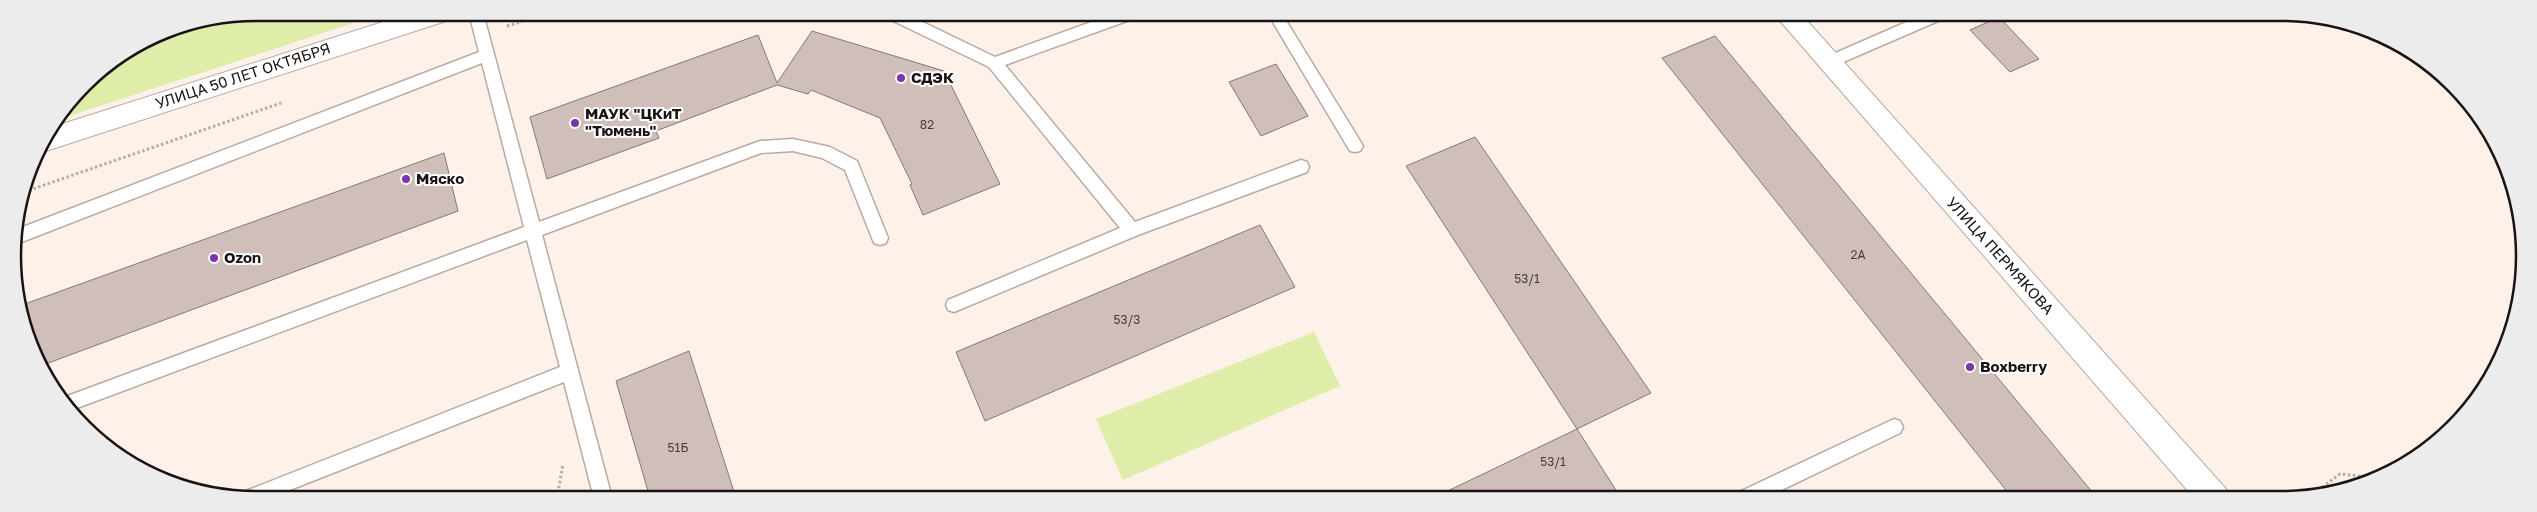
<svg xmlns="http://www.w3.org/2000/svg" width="2537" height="512" font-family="'Golos Text',sans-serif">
  <rect width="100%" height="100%" fill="#fdf1e9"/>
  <path fill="#deeda8" d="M256 13H384L60 119 84 84 154 37 190 26Z
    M1314 332 1340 386 1123 480 1096 419Z"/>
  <path fill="#d0beba" stroke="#887774" d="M1999 17 2039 59 2010 72 1970 30Z
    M812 31 944 71 1000 184 923 215 910 185 912 184 880 118 811 90 808 94 777 85 656 131 659 138 547 179 530 117 758 35 777 83Z
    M1715 36 2098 499H2013L1662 58Z
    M1276 64 1308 116 1261 136 1229 82Z
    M1475 137 1651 393 1577 429 1406 166Z
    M444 153 458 211 43 365 26 335 22 305Z
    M1260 225 1295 287 985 421 956 352Z
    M689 351 736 498H650L616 381Z
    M1577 429 1621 498H1433Z"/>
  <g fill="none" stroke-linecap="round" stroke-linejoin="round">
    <defs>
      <path id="service" d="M469 13H483L539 222 760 141 793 139 830 147 857 161 888 238 886 243 880 245 874 243 845 170 822 158 793 151 761 153 542 235 612 498H594L564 382 272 497H243L246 491 560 367 527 240 69 411 62 398 524 227 482 63 14 245 15 230 479 52Z
        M883 13H904L995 57 1116 13H1140L1138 17 1005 65 1135 222 1301 160 1307 162 1309 167 1307 172 1138 235 954 312 948 310 946 305 948 300 1120 228 989 67 885 17Z
        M1268 14H1282L1360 141 1363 146 1360 151 1355 152 1350 151Z
        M1925 14H1947L1945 18 1834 66H1824L1822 62 1824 58Z
        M1894 419 1900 421 1903 427 1900 433 1763 499H1734L1737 493Z"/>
      <path id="tertiary" d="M1774 14H1801L2226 489 2230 499H2195Z"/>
      <path id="secondary" d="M411 13H452L449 20 46 151 40 149 56 126Z"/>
    </defs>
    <use href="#service" stroke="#b9aba2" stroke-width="3"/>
    <use href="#tertiary" stroke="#b9aba2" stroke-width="2"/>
    <use href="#secondary" stroke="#b9aba2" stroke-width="2"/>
    <path stroke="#b6aca6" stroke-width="3" stroke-dasharray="2.5 2.5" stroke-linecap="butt" d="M507 26 548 13
      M24 192 284 102
      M2310 496 2340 474 2378 478
      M557 498 563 464"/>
    <use href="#service" fill="#fff" fill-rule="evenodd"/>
    <use href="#tertiary" fill="#fff" fill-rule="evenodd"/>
    <use href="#secondary" fill="#fff" fill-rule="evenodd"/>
  </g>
  <g fill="#7935a9" stroke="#fff" stroke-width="2">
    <circle cx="901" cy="78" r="5"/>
    <circle cx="575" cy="123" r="5"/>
    <circle cx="406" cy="179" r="5"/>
    <circle cx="214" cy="258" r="5"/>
    <circle cx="1970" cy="367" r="5"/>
  </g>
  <g text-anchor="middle" stroke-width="4" stroke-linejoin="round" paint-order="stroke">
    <g font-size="12" fill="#473e3b">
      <text x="927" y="129">82</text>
      <text x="1858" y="259">2А</text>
      <text x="1527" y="283">53/1</text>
      <text x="1127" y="324">53/3</text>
      <text x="678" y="452">51Б</text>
      <text x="1553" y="466">53/1</text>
    </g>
    <g font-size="15" fill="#191411" stroke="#fff">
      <text transform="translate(243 76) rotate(-18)" y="5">УЛИЦА 50 ЛЕТ ОКТЯБРЯ</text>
      <text transform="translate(2000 256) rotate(48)" y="5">УЛИЦА ПЕРМЯКОВА</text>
    </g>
    <g font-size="15" font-weight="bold" fill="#191411" stroke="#fff" text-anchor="start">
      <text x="911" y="83">СДЭК</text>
      <text x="585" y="119">МАУК "ЦКиТ<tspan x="585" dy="17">"Тюмень"</tspan></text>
      <text x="416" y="184">Мяско</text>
      <text x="224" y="263">Ozon</text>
      <text x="1980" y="372">Boxberry</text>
    </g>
  </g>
  <path d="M0 0H2537V512H0ZM256 21H2281A235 235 0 0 1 2516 256V256A235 235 0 0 1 2281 491H256A235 235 0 0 1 21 256V256A235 235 0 0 1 256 21Z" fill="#edecec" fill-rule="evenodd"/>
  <path fill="none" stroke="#191411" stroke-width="2.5" d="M256 21H2281A235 235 0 0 1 2516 256V256A235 235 0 0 1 2281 491H256A235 235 0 0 1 21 256V256A235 235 0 0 1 256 21Z"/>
</svg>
